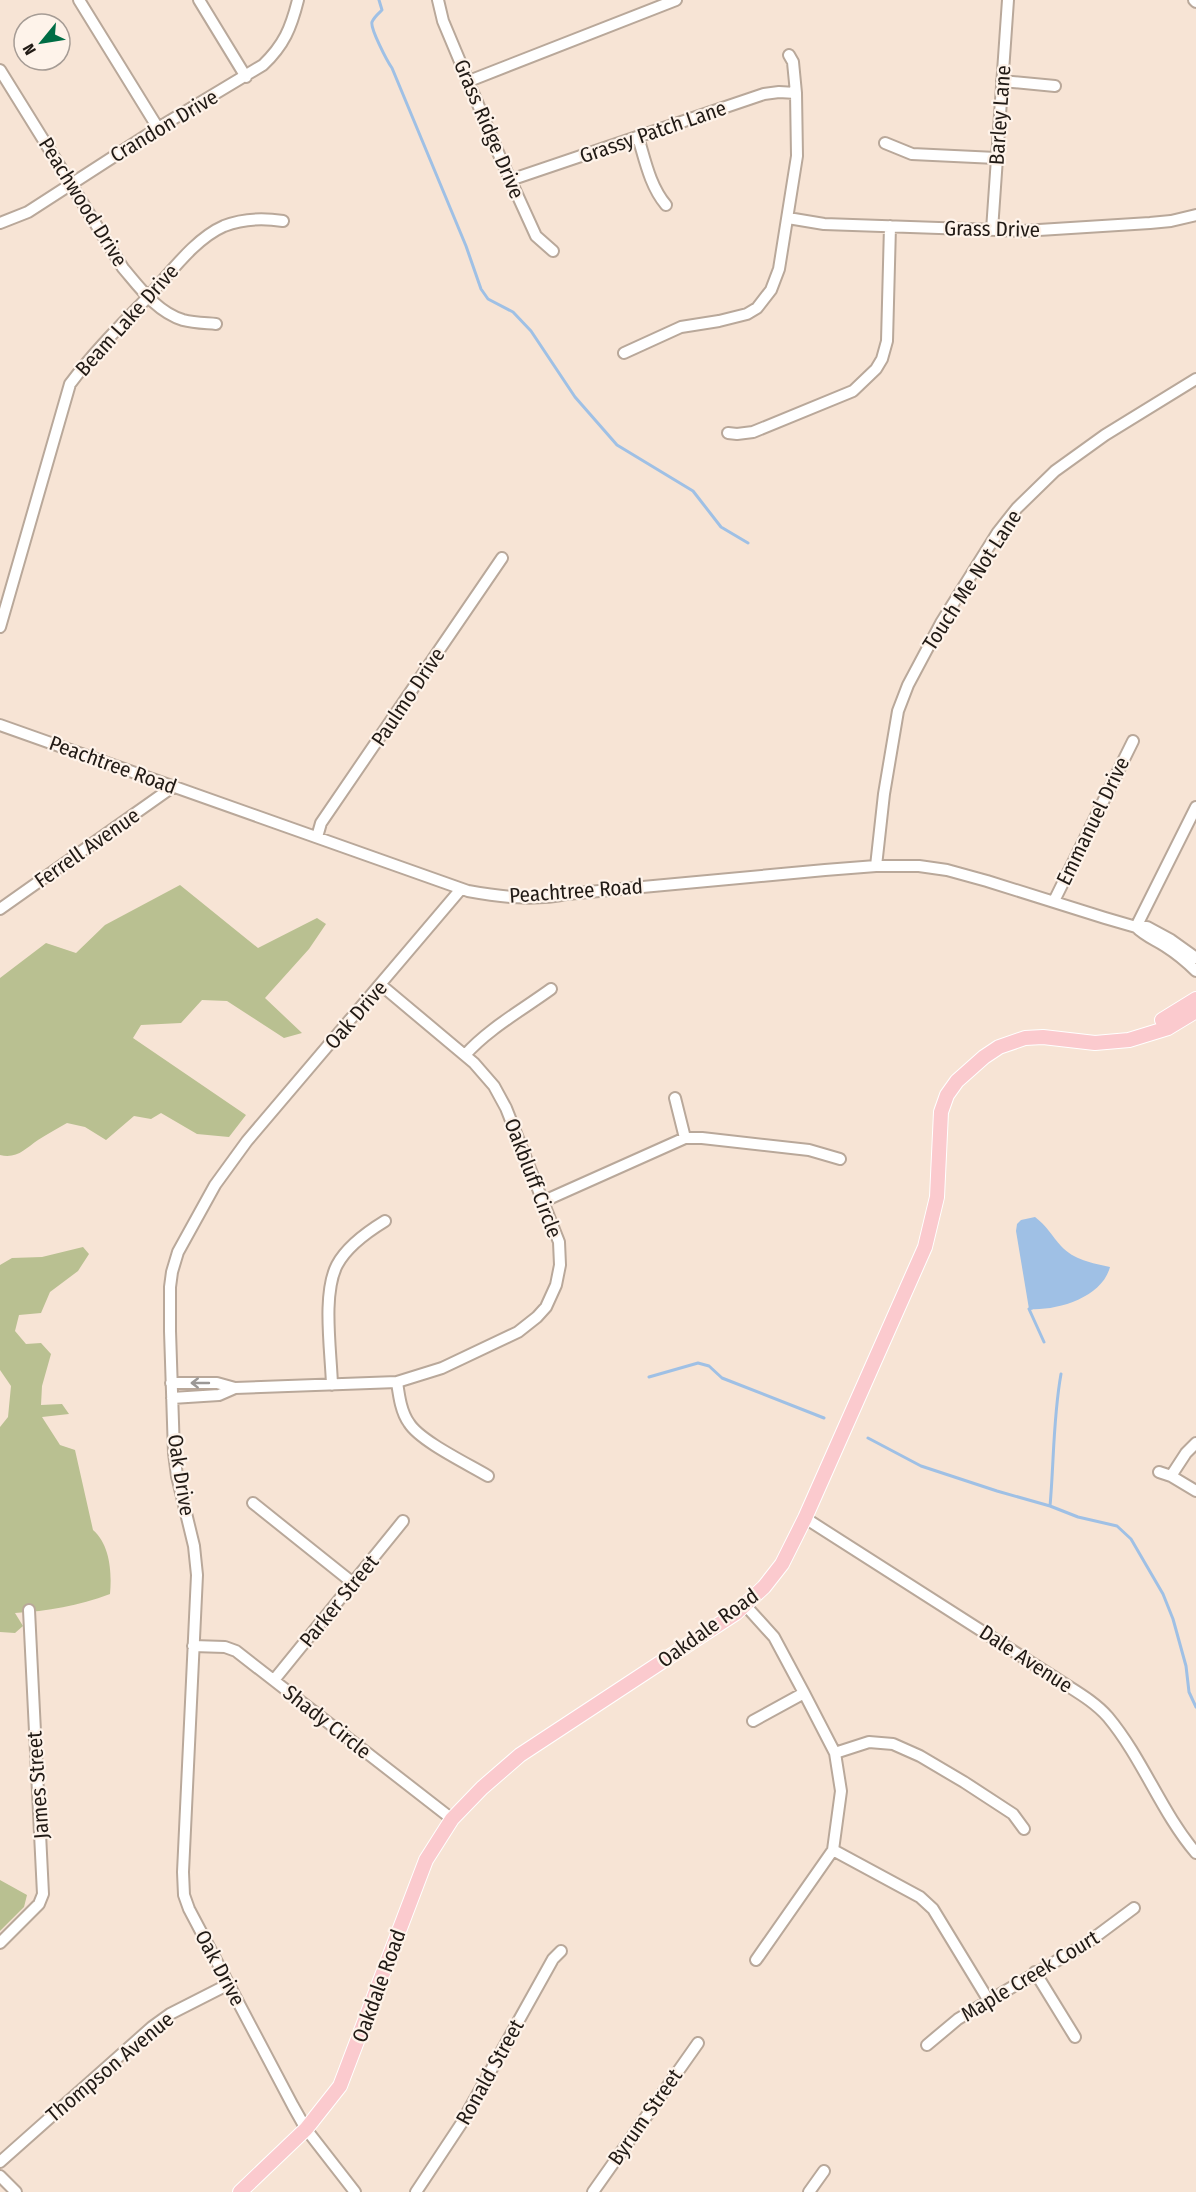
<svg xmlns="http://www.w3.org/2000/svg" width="1196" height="2192" font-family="'Fira Sans Condensed',sans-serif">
  <rect width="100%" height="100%" fill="#f7e4d5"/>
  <path fill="#b9c091" d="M180 885 258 948 317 918 326 924 309 949 265 998 302 1033 284 1038 227 1001 202 1000 181 1023 141 1025 133 1038 246 1115 229 1137 197 1134 161 1113 151 1119 134 1116 106 1140 85 1127 67 1123C57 1129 47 1134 38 1140 25 1149 17 1159 0 1155V978L46 943 76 953 105 925Z
    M83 1247 89 1254 78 1271 50 1292 41 1313 19 1315 15 1331 26 1344 41 1343 51 1354 42 1386 41 1405 62 1404 69 1414 42 1417 60 1445 75 1450 93 1530C110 1545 112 1572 110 1594 78 1606 48 1611 15 1613L23 1626 15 1633 0 1632V1427L8 1417 11 1386 0 1370V1265L12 1258 42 1257Z
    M0 1880 27 1895 24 1907 0 1931Z"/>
  <path fill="#9fc0e5" d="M1035 1217C1046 1225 1052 1236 1061 1246 1074 1260 1092 1263 1110 1267 1102 1298 1056 1311 1029 1309L1016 1231 1017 1224 1021 1220Z"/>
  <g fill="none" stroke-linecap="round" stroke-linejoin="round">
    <path stroke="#9fc0e5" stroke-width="3" d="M379 0 382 10C379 13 374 17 372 22 370 28 387 61 392 68L466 246 481 289 488 299 513 312 531 331 575 397 617 445 693 491 721 527 748 543
      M1032 1308 1029 1309 1044 1342
      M1061 1374C1053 1418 1054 1462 1050 1506L1078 1517 1117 1526 1131 1539 1163 1594 1173 1619 1186 1666 1189 1692 1196 1707
      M649 1377 698 1363 709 1366 722 1378 824 1418
      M868 1438 921 1466 997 1491 1050 1506"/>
    <defs>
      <path id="minor" d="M79 0 158 128
        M199 0 246 77
        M438 0 443 21 500 157 536 236 553 251
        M1194 0 1196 2
        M0 70 123 268C140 288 157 312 183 320 194 323 206 323 216 324
        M469 81 676 0
        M1002 81 1055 86
        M638 137C645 160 650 186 666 205
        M885 143 912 154 996 158
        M510 180 764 94 779 92 796 93
        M788 218 824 224 1023 231 1150 223 1171 221 1196 215
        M0 223 28 212 158 128 263 65C284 45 291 28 298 0
        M992 230 1008 0
        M624 353 681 327 719 321 747 314 757 308 771 290 779 269 797 156 796 93 793 62 789 55
        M728 433 737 434 753 432 853 391 876 369 882 359 887 341 890 226
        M0 627 70 384C93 353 120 326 147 298 169 275 194 239 224 226 244 218 263 218 283 221
        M0 725 468 891C501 897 534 901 567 894L825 870 876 866H919L947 870 987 881 1105 918 1136 927H1147L1171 940 1196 958
        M317 837 321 823 502 558
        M876 866 884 794 898 711 908 685 941 623 998 532 1017 508 1055 471 1105 435 1196 379
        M1054 901 1133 741
        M0 909 174 786
        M1136 927 1196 807
        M1136 927C1145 936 1154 939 1165 946 1176 953 1186 961 1196 971
        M465 1055C488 1029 522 1010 551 989
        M675 1098 685 1138
        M544 1201 685 1138H702L809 1150 840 1159
        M397 1382C399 1396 401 1412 409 1423 420 1441 468 1464 488 1476
        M171 1383H217L235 1388 219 1395 172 1398
        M332 1385C331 1351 322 1294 337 1265 347 1246 367 1232 385 1221
        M235 1388 397 1382 442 1368 518 1332 537 1317 546 1307 556 1285 560 1265 559 1242 506 1108 494 1086 474 1063 381 985
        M1159 1472 1171 1476 1196 1491
        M1171 1476 1186 1453 1196 1443
        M253 1503 353 1583
        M805 1518 1060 1681C1077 1692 1095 1702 1108 1717 1143 1759 1161 1812 1196 1853
        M745 1605 774 1637 804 1693 835 1753 841 1791 833 1850 756 1960
        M193 1646 225 1647 236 1651 452 1819
        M274 1680 403 1521
        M753 1721 804 1693
        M835 1753 869 1742 893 1744 920 1756 964 1782 1013 1814 1024 1829
        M833 1850 920 1897 933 1909 989 2001
        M0 1943 39 1904 43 1894 29 1610
        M1035 1972 1075 2037
        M927 2045 958 2019 1087 1943 1134 1908
        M0 2162 152 2027 170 2014 229 1984
        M0 2176 16 2192
        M355 2192 306 2129 293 2106 189 1909 184 1895 183 1872 197 1575 194 1546 177 1476 174 1453 170 1331V1287L172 1272 178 1252 215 1185 247 1141 461 889
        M416 2192 461 2124 553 1959 561 1951
        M593 2192 698 2043
        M809 2192 824 2171"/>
      <path id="major" d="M1162 1020 1196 999
        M240 2192 306 2129 340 2086 426 1860 452 1819 482 1788 520 1755 736 1613 764 1587 782 1564 805 1518 925 1247 937 1197 941 1112 947 1095 957 1081 984 1057 999 1047 1025 1038 1043 1037 1095 1043 1129 1040 1168 1028 1196 1011"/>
    </defs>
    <use href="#minor" stroke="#b9a89a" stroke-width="14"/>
    <use href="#major" stroke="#fff" stroke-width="16"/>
    <use href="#minor" stroke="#fff" stroke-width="10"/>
    <use href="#major" stroke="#fbcace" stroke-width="14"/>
  </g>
  <defs><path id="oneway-shaft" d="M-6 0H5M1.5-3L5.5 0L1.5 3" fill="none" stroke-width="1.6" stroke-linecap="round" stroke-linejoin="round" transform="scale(1.5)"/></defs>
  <use stroke="#9b9896" href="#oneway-shaft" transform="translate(200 1383) rotate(180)"/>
  <g text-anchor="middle" stroke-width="4.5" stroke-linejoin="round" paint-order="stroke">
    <g font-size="21" fill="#211a15" stroke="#fef3ea">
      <text transform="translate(1000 115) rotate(-86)" y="7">Barley Lane</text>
      <text transform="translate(164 126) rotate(-31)" y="7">Crandon Drive</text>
      <text transform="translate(489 129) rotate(67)" y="7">Grass Ridge Drive</text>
      <text transform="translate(653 132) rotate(-19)" y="7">Grassy Patch Lane</text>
      <text transform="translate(83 202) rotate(58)" y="7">Peachwood Drive</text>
      <text transform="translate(992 229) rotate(1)" y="7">Grass Drive</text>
      <text transform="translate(127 320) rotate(-48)" y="7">Beam Lake Drive</text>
      <text transform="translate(972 580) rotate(-57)" y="7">Touch Me Not Lane</text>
      <text transform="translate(408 697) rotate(-56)" y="7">Paulmo Drive</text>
      <text transform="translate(113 765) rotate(20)" y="7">Peachtree Road</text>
      <text transform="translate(1093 821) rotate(-64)" y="7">Emmanuel Drive</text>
      <text transform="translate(87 848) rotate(-35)" y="7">Ferrell Avenue</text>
      <text transform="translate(576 891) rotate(-4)" y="7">Peachtree Road</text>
      <text transform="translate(356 1015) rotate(-49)" y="7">Oak Drive</text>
      <text transform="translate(533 1178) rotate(69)" y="7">Oakbluff Circle</text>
      <text transform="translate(181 1475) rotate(81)" y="7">Oak Drive</text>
      <text transform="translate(339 1601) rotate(-51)" y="7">Parker Street</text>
      <text transform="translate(708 1628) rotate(-36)" y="7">Oakdale Road</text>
      <text transform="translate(1026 1659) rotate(33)" y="7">Dale Avenue</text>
      <text transform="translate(327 1722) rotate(38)" y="7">Shady Circle</text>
      <text transform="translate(38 1785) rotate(-94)" y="7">James Street</text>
      <text transform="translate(220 1968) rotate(62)" y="7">Oak Drive</text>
      <text transform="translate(1030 1976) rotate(-31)" y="7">Maple Creek Court</text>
      <text transform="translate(379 1986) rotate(-70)" y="7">Oakdale Road</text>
      <text transform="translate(110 2067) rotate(-40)" y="7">Thompson Avenue</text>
      <text transform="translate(490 2072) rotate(-61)" y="7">Ronald Street</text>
      <text transform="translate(645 2117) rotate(-55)" y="7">Byrum Street</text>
    </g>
  </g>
  <g transform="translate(42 42) rotate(240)"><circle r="28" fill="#fef3ea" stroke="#a69c95" stroke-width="1.5"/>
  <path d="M0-4.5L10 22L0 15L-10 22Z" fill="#006d45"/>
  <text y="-9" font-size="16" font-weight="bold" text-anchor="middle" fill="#211a15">N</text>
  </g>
</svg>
